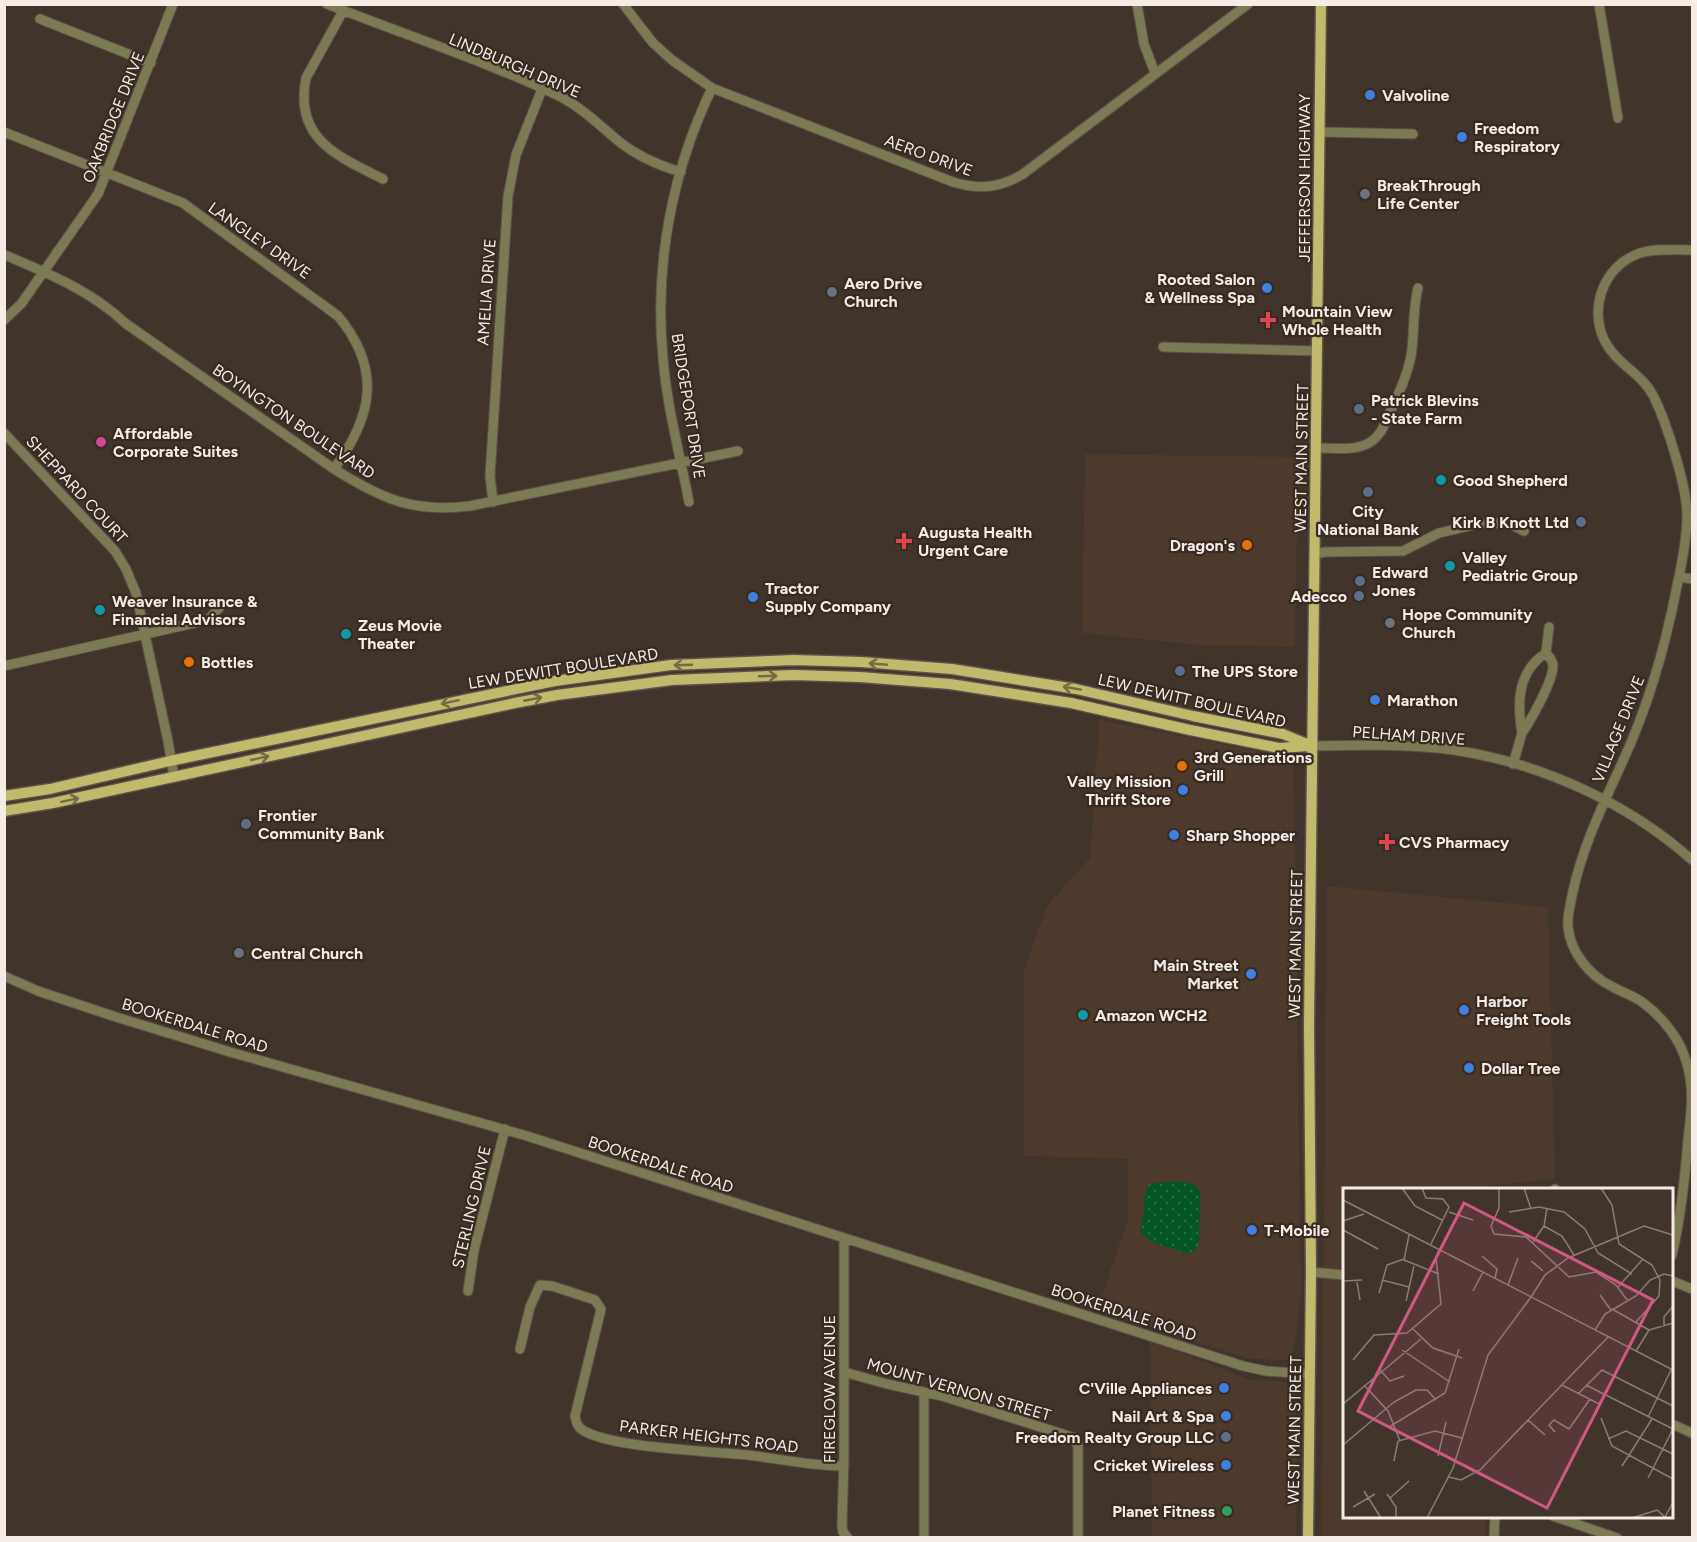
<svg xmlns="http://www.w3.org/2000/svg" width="1697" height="1542" font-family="Figtree,sans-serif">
  <defs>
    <pattern id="grass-dots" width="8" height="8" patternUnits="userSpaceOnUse" patternTransform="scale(1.5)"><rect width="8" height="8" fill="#045622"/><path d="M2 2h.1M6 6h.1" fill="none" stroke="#296e42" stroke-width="1.8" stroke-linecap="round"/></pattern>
  </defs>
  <rect width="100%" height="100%" fill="#41342a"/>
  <path fill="#4d3a2c" d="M1085 454 1298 457 1295 647 1199 645 1082 633Z
    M1099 720 1281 756 1294 764 1301 1293 1294 1349 1289 1360 1250 1359 1097 1310 1128 1219V1159L1024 1156V969L1047 906 1090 858Z
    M1327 886 1548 907 1555 1179 1456 1189 1344 1190V1516L1486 1517 1485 1537 1321 1538Z
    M1150 1341 1251 1380 1283 1381 1294 1388 1298 1400 1296 1537H1152Z"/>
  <path fill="url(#grass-dots)" d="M1154 1183C1168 1183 1194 1177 1200 1192L1199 1243C1198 1249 1193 1253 1186 1253 1176 1249 1142 1242 1141 1231 1140 1226 1143 1218 1144 1213 1145 1203 1143 1193 1148 1185Z"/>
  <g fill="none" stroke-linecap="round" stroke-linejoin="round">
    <defs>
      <path id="minor" d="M327 4C405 35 486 61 561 97 582 108 598 124 616 139 635 155 657 165 681 172
        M623 4 653 43 672 60 712 88 953 182C979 190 1000 188 1023 174L1248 4
        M1137 4 1144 44 1155 73
        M1599 4 1618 118
        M343 11 306 78C294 139 337 156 383 179
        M40 19 151 63
        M4 132 183 203 338 316C382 369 373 416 334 469
        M1320 132 1413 134
        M5 255C47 273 92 291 125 323L334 469C382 499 413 513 470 506L738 451
        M4 320 21 304 98 194 173 4
        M1163 347 1318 351
        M4 433 115 551 126 569 136 593 168 741 174 777
        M1317 448C1332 448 1352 451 1367 444 1380 438 1385 424 1390 412 1399 393 1407 376 1411 356 1415 332 1412 312 1418 288
        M493 502 490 476 508 196 516 155 542 89
        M689 502C680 455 667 407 663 358 654 266 672 171 712 88
        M1314 554 1325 552 1403 551 1439 533 1478 524 1508 523 1524 531
        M1679 577 1692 579
        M1546 653C1549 657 1553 660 1553 666 1553 681 1531 720 1522 733 1517 703 1517 672 1546 653L1549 627
        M4 666 208 620 220 607
        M1312 746C1359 745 1407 744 1454 750 1540 763 1627 802 1692 860
        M1513 764 1522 733
        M4 976 38 991 116 1017 230 1052 527 1136 1243 1366 1266 1371 1310 1374
        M1555 1190V1189
        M844 1239V1456L842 1526 843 1532 848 1538
        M1672 1255C1681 1217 1685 1178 1688 1139 1690 1122 1693 1103 1691 1086 1689 1066 1683 1047 1671 1031 1663 1020 1653 1010 1642 1002 1632 995 1621 992 1611 986 1589 975 1570 952 1568 926 1567 915 1571 902 1573 891 1583 846 1602 807 1621 765 1648 708 1665 648 1677 586 1682 563 1687 539 1687 516 1687 486 1667 424 1654 397 1641 372 1620 367 1607 345 1587 312 1602 266 1640 253 1656 248 1675 250 1692 250
        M1311 1272 1344 1275
        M1672 1281 1692 1289
        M468 1291 474 1250 505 1129
        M520 1349 530 1307 540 1285 552 1286 595 1300 601 1309 575 1416C576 1421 576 1425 581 1429 607 1448 711 1451 748 1455 780 1459 811 1466 844 1466
        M844 1372 887 1384 942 1396 1072 1437 1078 1446V1538
        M924 1392V1538
        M1672 1424 1692 1433
        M1553 1516 1617 1538
        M1494 1538 1495 1516"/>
      <path id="major" d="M4 796 50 789 170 761 555 681 671 665 794 660 861 662 952 669 1076 689 1193 716 1283 734 1312 746
        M4 811 53 803 515 703 557 695 672 680 794 675 860 677 950 684 1071 703 1190 730 1279 748 1309 746
        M1308 1538 1311 1272 1309 1024 1321 4"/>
    </defs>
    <use href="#minor" stroke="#5e5148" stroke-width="11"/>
    <use href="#major" stroke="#5e5148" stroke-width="13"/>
    <use href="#minor" stroke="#7c7955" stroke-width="9"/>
    <use href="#major" stroke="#c1b96c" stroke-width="10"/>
  </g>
  <defs><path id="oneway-shaft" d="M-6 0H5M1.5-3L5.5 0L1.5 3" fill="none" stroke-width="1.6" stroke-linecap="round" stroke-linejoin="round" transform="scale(1.5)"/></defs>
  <g stroke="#756a42">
    <use href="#oneway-shaft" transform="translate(878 664) rotate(-175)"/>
    <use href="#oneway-shaft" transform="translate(683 665) rotate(178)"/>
    <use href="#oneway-shaft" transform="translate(768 676) rotate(-2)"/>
    <use href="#oneway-shaft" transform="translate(1072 688) rotate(-170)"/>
    <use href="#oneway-shaft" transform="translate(533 699) rotate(-11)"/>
    <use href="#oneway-shaft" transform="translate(450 702) rotate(168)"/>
    <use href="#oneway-shaft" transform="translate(260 758) rotate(-13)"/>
    <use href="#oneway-shaft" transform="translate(70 800) rotate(-12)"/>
  </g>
  <g fill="#3f7fe0" stroke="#372a20" stroke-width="2">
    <circle cx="1370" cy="95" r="6"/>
    <circle cx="1462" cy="137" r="6"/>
    <circle cx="1267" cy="288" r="6"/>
    <circle cx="753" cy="597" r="6"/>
    <circle cx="1375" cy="700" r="6"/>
    <circle cx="1183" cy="790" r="6"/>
    <circle cx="1174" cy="835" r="6"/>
    <circle cx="1251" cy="974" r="6"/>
    <circle cx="1464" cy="1010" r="6"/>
    <circle cx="1469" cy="1068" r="6"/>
    <circle cx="1252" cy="1230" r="6"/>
    <circle cx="1224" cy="1388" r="6"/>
    <circle cx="1226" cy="1416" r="6"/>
    <circle cx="1226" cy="1465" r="6"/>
  </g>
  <g fill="#6b7280" stroke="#372a20" stroke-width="2">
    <circle cx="1365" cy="194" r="6"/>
    <circle cx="832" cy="292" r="6"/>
    <circle cx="1390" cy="623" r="6"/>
    <circle cx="239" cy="953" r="6"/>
  </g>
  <g fill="#e0444e" stroke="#372a20" stroke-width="2">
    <path d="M1265 311h6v6h6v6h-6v6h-6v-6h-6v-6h6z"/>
    <path d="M901 532h6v6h6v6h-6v6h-6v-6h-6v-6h6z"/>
    <path d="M1384 833h6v6h6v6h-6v6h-6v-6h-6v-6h6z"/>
  </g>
  <g fill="#5c6f8a" stroke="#372a20" stroke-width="2">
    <circle cx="1359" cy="409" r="6"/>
    <circle cx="1368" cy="492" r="6"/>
    <circle cx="1581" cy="522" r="6"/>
    <circle cx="1360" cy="581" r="6"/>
    <circle cx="1359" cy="596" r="6"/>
    <circle cx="1180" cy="671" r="6"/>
    <circle cx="246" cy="824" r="6"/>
    <circle cx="1226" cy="1437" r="6"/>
  </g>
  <circle fill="#d1479c" stroke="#372a20" stroke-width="2" cx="101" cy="442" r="6"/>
  <g fill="#0f9aa8" stroke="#372a20" stroke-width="2">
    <circle cx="1441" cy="480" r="6"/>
    <circle cx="1450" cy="566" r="6"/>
    <circle cx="100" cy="610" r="6"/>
    <circle cx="346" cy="634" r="6"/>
    <circle cx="1083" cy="1015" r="6"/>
  </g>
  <g fill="#e8710a" stroke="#372a20" stroke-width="2">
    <circle cx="1247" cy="545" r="6"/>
    <circle cx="189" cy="662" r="6"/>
    <circle cx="1182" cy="766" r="6"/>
  </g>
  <circle fill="#2e9e5b" stroke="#372a20" stroke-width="2" cx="1227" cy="1511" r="6"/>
  <g text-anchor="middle" stroke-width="4.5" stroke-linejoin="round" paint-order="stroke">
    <g font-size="16" fill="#f5ece6" stroke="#372a20">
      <text transform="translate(515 65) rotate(23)" y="6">LINDBURGH DRIVE</text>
      <text transform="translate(113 117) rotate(-68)" y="6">OAKBRIDGE DRIVE</text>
      <text transform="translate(929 155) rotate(20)" y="6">AERO DRIVE</text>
      <text transform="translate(1304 178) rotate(-90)" y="6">JEFFERSON HIGHWAY</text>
      <text transform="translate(260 240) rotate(35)" y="6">LANGLEY DRIVE</text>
      <text transform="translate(486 292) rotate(-86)" y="6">AMELIA DRIVE</text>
      <text transform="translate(689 406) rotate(81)" y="6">BRIDGEPORT DRIVE</text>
      <text transform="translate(294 421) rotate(34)" y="6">BOYINGTON BOULEVARD</text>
      <text transform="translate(1301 458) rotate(-89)" y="6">WEST MAIN STREET</text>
      <text transform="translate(77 489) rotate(47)" y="6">SHEPPARD COURT</text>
      <text transform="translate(563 668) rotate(-9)" y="6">LEW DEWITT BOULEVARD</text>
      <text transform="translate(1192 700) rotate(13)" y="6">LEW DEWITT BOULEVARD</text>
      <text transform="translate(1618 729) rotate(-68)" y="6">VILLAGE DRIVE</text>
      <text transform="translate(1409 735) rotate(4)" y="6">PELHAM DRIVE</text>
      <text transform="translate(1295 944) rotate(-89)" y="6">WEST MAIN STREET</text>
      <text transform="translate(195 1025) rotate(17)" y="6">BOOKERDALE ROAD</text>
      <text transform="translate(661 1164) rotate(18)" y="6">BOOKERDALE ROAD</text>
      <text transform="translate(471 1207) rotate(-77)" y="6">STERLING DRIVE</text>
      <text transform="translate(1124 1312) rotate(18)" y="6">BOOKERDALE ROAD</text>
      <text transform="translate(829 1389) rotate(-90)" y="6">FIREGLOW AVENUE</text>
      <text transform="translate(959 1389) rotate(16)" y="6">MOUNT VERNON STREET</text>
      <text transform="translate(1294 1430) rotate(-89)" y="6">WEST MAIN STREET</text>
      <text transform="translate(709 1436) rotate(7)" y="6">PARKER HEIGHTS ROAD</text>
    </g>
    <g font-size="16" font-weight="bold" fill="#f5ece6" stroke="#372a20" text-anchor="start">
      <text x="1382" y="101">Valvoline</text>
      <text x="1474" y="134">Freedom<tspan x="1474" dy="18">Respiratory</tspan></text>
      <text x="1377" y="191">BreakThrough<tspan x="1377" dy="18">Life Center</tspan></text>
      <text x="1255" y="285" text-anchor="end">Rooted Salon<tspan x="1255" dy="18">&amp; Wellness Spa</tspan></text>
      <text x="844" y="289">Aero Drive<tspan x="844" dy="18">Church</tspan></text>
      <text x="1282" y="317">Mountain View<tspan x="1282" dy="18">Whole Health</tspan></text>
      <text x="1371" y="406">Patrick Blevins<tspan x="1371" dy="18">- State Farm</tspan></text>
      <text x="113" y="439">Affordable<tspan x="113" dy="18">Corporate Suites</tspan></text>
      <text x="1453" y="486">Good Shepherd</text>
      <text x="1368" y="517" text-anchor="middle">City<tspan x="1368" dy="18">National Bank</tspan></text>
      <text x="1569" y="528" text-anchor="end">Kirk B Knott Ltd</text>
      <text x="918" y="538">Augusta Health<tspan x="918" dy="18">Urgent Care</tspan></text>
      <text x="1235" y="551" text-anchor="end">Dragon's</text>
      <text x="1462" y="563">Valley<tspan x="1462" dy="18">Pediatric Group</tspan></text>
      <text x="1372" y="578">Edward<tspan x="1372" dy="18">Jones</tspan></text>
      <text x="765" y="594">Tractor<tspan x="765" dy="18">Supply Company</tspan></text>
      <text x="1347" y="602" text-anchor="end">Adecco</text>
      <text x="112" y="607">Weaver Insurance &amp;<tspan x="112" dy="18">Financial Advisors</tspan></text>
      <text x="1402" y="620">Hope Community<tspan x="1402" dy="18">Church</tspan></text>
      <text x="358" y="631">Zeus Movie<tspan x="358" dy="18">Theater</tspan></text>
      <text x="201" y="668">Bottles</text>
      <text x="1192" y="677">The UPS Store</text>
      <text x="1387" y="706">Marathon</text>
      <text x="1194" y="763">3rd Generations<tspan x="1194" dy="18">Grill</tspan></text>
      <text x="1171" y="787" text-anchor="end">Valley Mission<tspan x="1171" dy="18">Thrift Store</tspan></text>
      <text x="258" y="821">Frontier<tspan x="258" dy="18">Community Bank</tspan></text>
      <text x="1186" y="841">Sharp Shopper</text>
      <text x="1399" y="848">CVS Pharmacy</text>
      <text x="251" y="959">Central Church</text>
      <text x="1239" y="971" text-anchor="end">Main Street<tspan x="1239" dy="18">Market</tspan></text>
      <text x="1476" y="1007">Harbor<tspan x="1476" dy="18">Freight Tools</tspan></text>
      <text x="1095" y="1021">Amazon WCH2</text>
      <text x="1481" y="1074">Dollar Tree</text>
      <text x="1264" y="1236">T-Mobile</text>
      <text x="1212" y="1394" text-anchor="end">C'Ville Appliances</text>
      <text x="1214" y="1422" text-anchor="end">Nail Art &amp; Spa</text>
      <text x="1214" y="1443" text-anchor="end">Freedom Realty Group LLC</text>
      <text x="1214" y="1471" text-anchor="end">Cricket Wireless</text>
      <text x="1215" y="1517" text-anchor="end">Planet Fitness</text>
    </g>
  </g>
  <g transform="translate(1343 1188)">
    <rect width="330" height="330" fill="#41342a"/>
    <path fill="none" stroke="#897e75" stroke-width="1.5" d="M59 0 72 18 99 32M79 0 83 10 100 11 106 19 88 56M156 0V20L148 38 151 46 183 49 226 89 253 84 273 97 285 113M181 0 188 21M258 0 269 17 276 56 309 77 317 92 316 108 293 134M0 12 330 182M106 24 130 32M166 24 196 19 221 24 242 41 255 65 289 86M0 33 21 26M201 38 219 48 231 67M0 42 35 61M66 47 61 72 96 86M190 54 201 38 204 20M139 68 154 81 152 90M188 73 200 83 191 75M39 92 66 99M0 93 19 92M14 94 17 112M165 97 175 70M275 99 300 71M130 103 140 84M36 105 44 77 61 71M257 107 268 122M188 109 202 87 225 70 301 38 330 47M63 113 71 78M269 121 306 142M321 138V129L330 118M70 141 90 160 119 170M252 142 262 126 293 108 307 92 321 86 330 88M306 142 330 135M59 162 107 194M293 163 306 142M10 172 31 147 64 145 98 116 93 70 96 61M37 182 47 193 61 188M21 197 45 223 57 253M219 197 256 216 271 188M243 197 330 241M235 206 259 182 330 218M0 216 78 151M305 229 328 182M258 230 269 258 330 291M185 232 202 247M46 239 102 205 116 161M212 244 206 237 211 232 226 241 247 211M265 251 283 243 330 266M0 257 51 214 73 202H84L93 212M95 268 103 234M51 273 55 253 92 243 119 250M279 278 309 231M106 289 118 292 137 282 265 149M305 290 330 241M21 303 38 330M44 306 53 319V330M47 310 66 293M10 319 32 306M314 322 322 329 330 314M84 330 110 280 145 167 188 109M289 330 314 322"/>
    <path fill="#d15885" fill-opacity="0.15" stroke="#d15885" stroke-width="3" d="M121 15 310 112 204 320 15 223Z"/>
    <rect width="330" height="330" fill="none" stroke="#f5ece6" stroke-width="3"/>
  </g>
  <rect width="1697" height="1542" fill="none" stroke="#f5ece6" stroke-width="12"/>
</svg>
